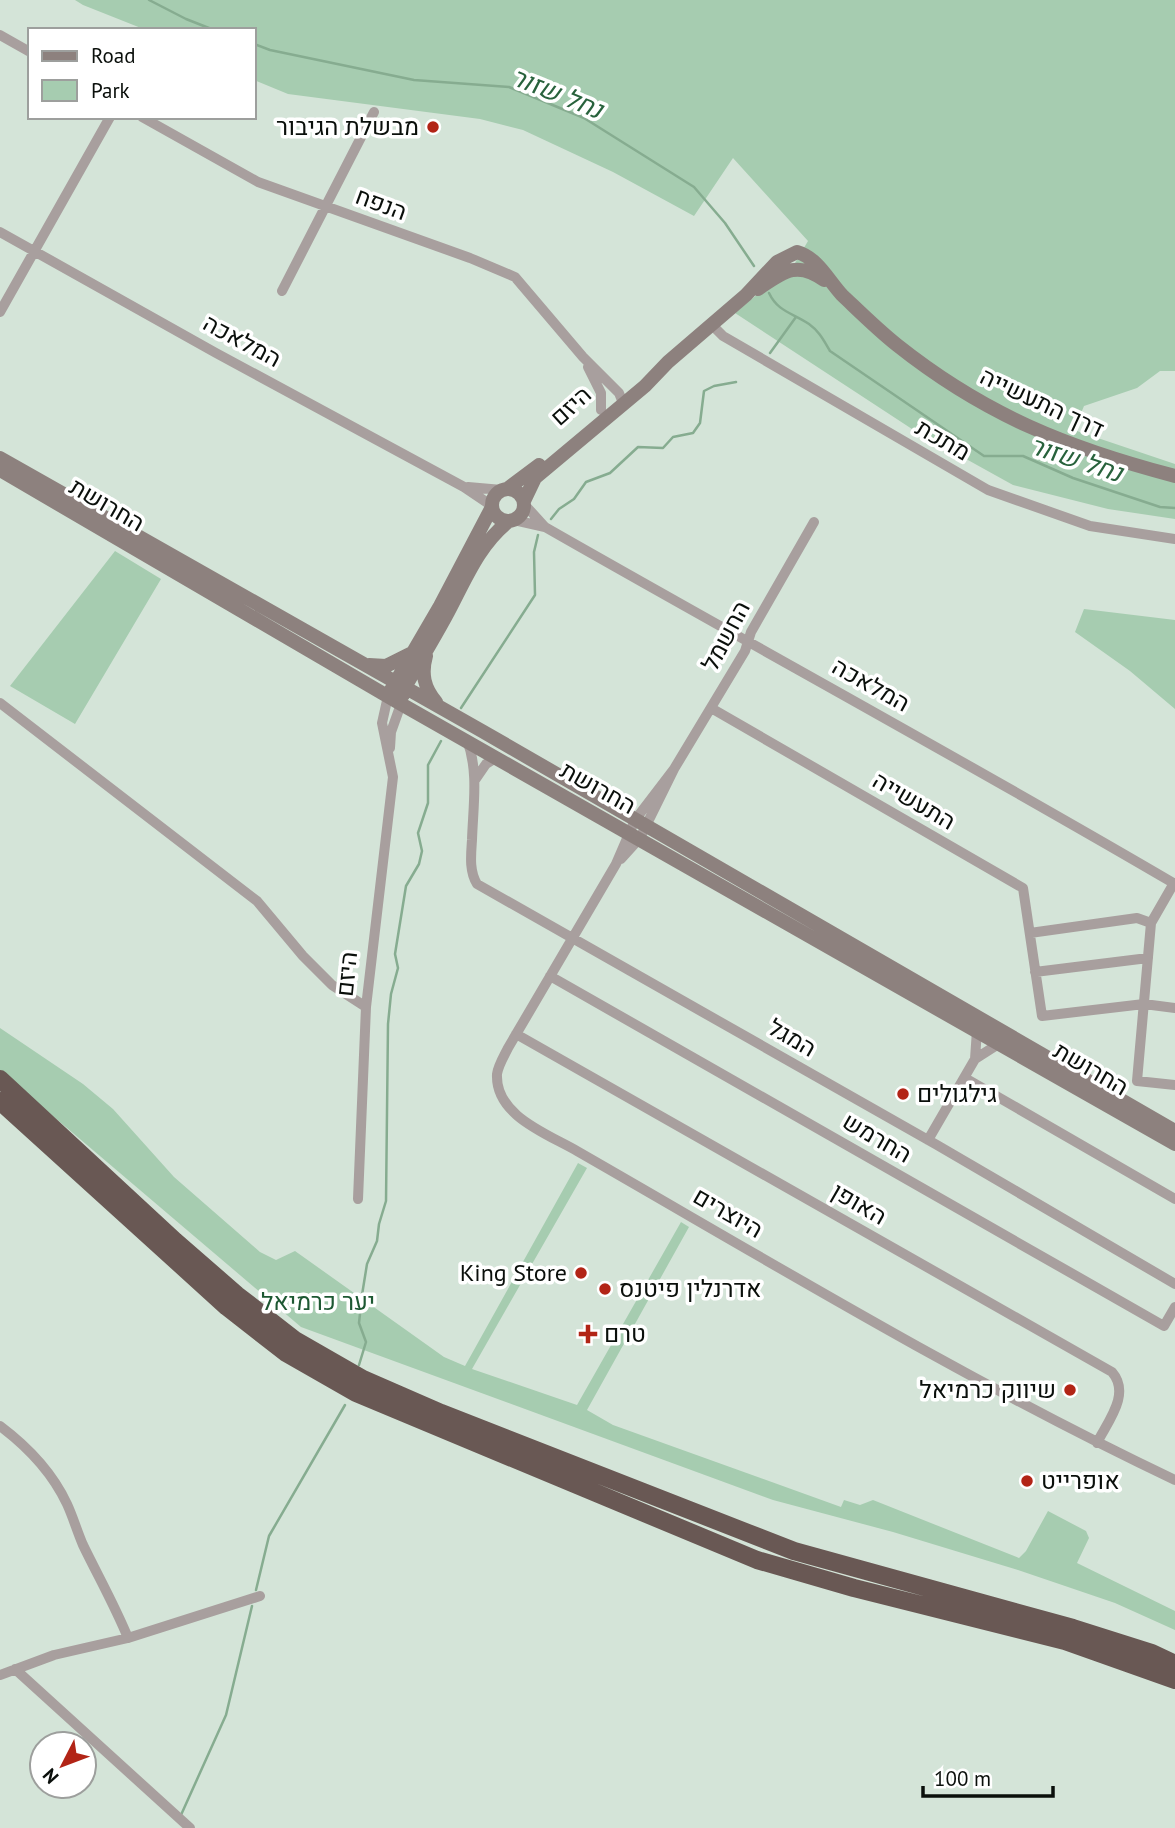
<svg xmlns="http://www.w3.org/2000/svg" width="1175" height="1828" font-family="'PT Sans',Heebo,sans-serif">
  <rect width="100%" height="100%" fill="#d4e4d8"/>
  <path fill="#a6ccb0" d="M75 0H1175V371H1160L1137 388 1084 406 1074 430 1175 464V519L1108 509 1013 485 912 429 735 313 795 263 808 241 733 158 694 216 613 172 523 130 480 119 288 94 254 80V30H146L83 5Z
    M115 551 161 579 75 724 10 686Z
    M1084 609 1175 620V709L1130 671 1075 632Z
    M0 1028 83 1084 113 1109 174 1177 260 1252 276 1260 295 1251 444 1357 465 1366 578 1163 587 1168 472 1369 577 1405 681 1222 689 1227 587 1410 613 1425 841 1507 844 1500 860 1505 873 1500 1019 1558 1026 1551 1048 1511 1086 1531 1089 1538 1077 1563 1175 1611V1630L1115 1603 1018 1570 893 1532 773 1500 301 1327 0 1071Z"/>
  <g fill="none" stroke-linecap="round" stroke-linejoin="round">
    <path stroke="#86ac90" stroke-width="2.5" d="M149 0 186 19 214 30
      M254 44 270 50 414 80 509 87 584 118 694 187 725 223 754 266
      M769 293C778 312 793 313 809 324 819 331 824 341 830 351L984 456H1023L1073 478 1160 507 1175 508
      M770 353 796 317
      M551 519 559 509 574 499 586 482 610 473 638 447 663 448 673 437 693 433 700 423 704 391 714 386 736 382
      M461 708 535 595 534 552 538 535
      M359 1365 366 1342 359 1323 362 1295 367 1264 377 1241 379 1224 386 1201 388 1024 391 994 398 968 395 954 406 886 419 864 422 851 418 833 428 803V765L441 741
      M256 1590 269 1536 345 1405
      M181 1815 226 1715 252 1606"/>
    <path stroke="#a89f9e" stroke-width="10" d="M0 35 30 52
      M142 117 258 182 470 258 515 277 583 357 619 393 623 403
      M0 232 216 353 464 487 492 506
      M282 291 374 112
      M0 312 110 117
      M712 325 723 336 988 490 1090 526 1175 539
      M588 367 601 393V410
      M468 487 502 490
      M524 504 545 527C755 647 967 762 1175 884
      M514 520 545 527
      M0 703 257 901 303 956 332 985 366 1007
      M711 708 1023 888 1042 1016 1144 1004 1175 1008
      M467 740C479 771 473 807 472 840 471 855 469 871 477 884L937 1145 1175 1284
      M390 748 391 732 401 704
      M674 769 635 820 616 864 508 1048C504 1056 498 1066 497 1074 495 1116 548 1134 577 1151 774 1264 970 1383 1175 1480
      M475 780 486 764 497 757
      M621 859 640 838 674 769 745 651 751 632 814 522
      M1174 883 1151 923 1137 1081 1175 1085
      M1030 933 1137 918 1151 923
      M1035 972 1148 958
      M550 976 1164 1326 1175 1307
      M516 1034 1112 1372C1131 1394 1108 1421 1097 1443
      M975 1059 977 1030
      M965 1078 1175 1199
      M928 1140 975 1059 1000 1043
      M358 1199 366 1007 393 777 382 723 388 696
      M0 1426C28 1447 52 1472 67 1504 73 1517 77 1531 83 1545 98 1576 115 1606 128 1638
      M15 1669 190 1828
      M0 1675 54 1655 128 1638 260 1596"/>
    <path stroke="#8d817e" stroke-width="14" d="M758 289C783 272 797 260 824 280
      M0 458 482 731 1175 1131
      M0 470 401 704 1175 1144
      M492 505a16 16 0 1 1 32 0a16 16 0 1 1-32 0Z
      M507 489 539 465
      M524 501 535 478 645 386 668 362 746 295 777 262 797 252C818 258 828 280 842 295 860 312 878 330 897 345 985 415 1068 448 1175 476
      M426 656C421 674 424 688 436 702
      M369 665 386 666 412 653
      M391 690 440 606 492 507
      M403 695 405 687C419 663 433 640 446 616 464 583 478 545 509 521"/>
    <path stroke="#695854" stroke-width="18" d="M0 1079 175 1241 237 1295 295 1340 363 1379 441 1413 794 1551 1073 1628 1152 1653 1175 1664
      M0 1101 227 1307 286 1353 356 1393 757 1560 854 1588 1065 1641 1175 1680"/>
  </g>
  <g fill="#b22416" stroke="#fff" stroke-width="2.5">
    <circle cx="433" cy="127" r="7"/>
    <circle cx="903" cy="1094" r="7"/>
    <circle cx="581" cy="1273" r="7"/>
    <circle cx="605" cy="1289" r="7"/>
    <path d="M584.5 1323.5h7v7h7v7h-7v7h-7v-7h-7v-7h7z"/>
    <circle cx="1070" cy="1390" r="7"/>
    <circle cx="1027" cy="1481" r="7"/>
  </g>
  <g text-anchor="middle" stroke-width="7" stroke-linejoin="round" paint-order="stroke">
    <g font-size="24" fill="#0a0f0b" stroke="#fff" text-anchor="start">
      <text x="419" y="135" text-anchor="end">מבשלת הגיבור</text>
      <text x="917" y="1102">גילגולים</text>
      <text x="567" y="1281" text-anchor="end">King Store</text>
      <text x="619" y="1297">אדרנלין פיטנס</text>
      <text x="604" y="1342">טרם</text>
      <text x="1056" y="1398" text-anchor="end">שיווק כרמיאל</text>
      <text x="1041" y="1489">אופרייט</text>
    </g>
    <g font-size="24" fill="#0a0f0b" stroke="#fff">
      <text transform="translate(381 204) rotate(20)" y="8">הנפח</text>
      <text transform="translate(242 341) rotate(28)" y="8">המלאכה</text>
      <text transform="translate(1042 403) rotate(25)" y="8">דרך התעשייה</text>
      <text transform="translate(571 406) rotate(-42)" y="8">היזם</text>
      <text transform="translate(943 440) rotate(30)" y="8">מתכת</text>
      <text transform="translate(107 505) rotate(30)" y="8">החרושת</text>
      <text transform="translate(726 636) rotate(-62)" y="8">החשמל</text>
      <text transform="translate(871 685) rotate(29)" y="8">המלאכה</text>
      <text transform="translate(598 788) rotate(29)" y="8">החרושת</text>
      <text transform="translate(914 801) rotate(30)" y="8">התעשייה</text>
      <text transform="translate(347 974) rotate(-84)" y="8">היזם</text>
      <text transform="translate(792 1038) rotate(30)" y="8">המגל</text>
      <text transform="translate(1091 1069) rotate(30)" y="8">החרושת</text>
      <text transform="translate(877 1138) rotate(30)" y="8">החרמש</text>
      <text transform="translate(859 1204) rotate(30)" y="8">האופן</text>
      <text transform="translate(728 1213) rotate(30)" y="8">היוצרים</text>
    </g>
    <g font-size="24" fill="#1d5832" stroke="#fff">
      <text x="318" y="1310">יער כרמיאל</text>
    </g>
    <g font-size="26" font-style="italic" fill="#28623c" stroke="#fff">
      <text transform="translate(557 93) rotate(22)" y="9">נחל שזור</text>
      <text transform="translate(1076 459) rotate(18)" y="9">נחל שזור</text>
    </g>
  </g>
  <rect x="28" y="28" width="228" height="91" fill="#ffffff" stroke="#9d9f9d" stroke-width="2"/>
  <rect x="42" y="51" width="35" height="10" fill="#8d817e" stroke="#9d9f9d" stroke-width="2"/>
  <text x="91" y="63" font-size="21" fill="#0a0f0b">Road</text>
  <rect x="42" y="80" width="35" height="21" fill="#a6ccb0" stroke="#9d9f9d" stroke-width="2"/>
  <text x="91" y="98" font-size="21" fill="#0a0f0b">Park</text>
  <g transform="translate(63 1765) rotate(228)"><circle r="33" fill="#ffffff" stroke="#9d9f9d" stroke-width="2"/>
  <path d="M0-5L12 26L0 18L-12 26Z" fill="#b22416"/>
  <text y="-10" font-size="19" font-weight="bold" text-anchor="middle" fill="#0a0f0b">N</text>
  </g>
  <path d="M923 1786v10h130v-10" fill="none" stroke="#0a0f0b" stroke-width="3.5"/>
  <text x="934" y="1786" font-size="21" fill="#0a0f0b" stroke="#ffffff" stroke-width="5" paint-order="stroke">100 m</text>
</svg>
